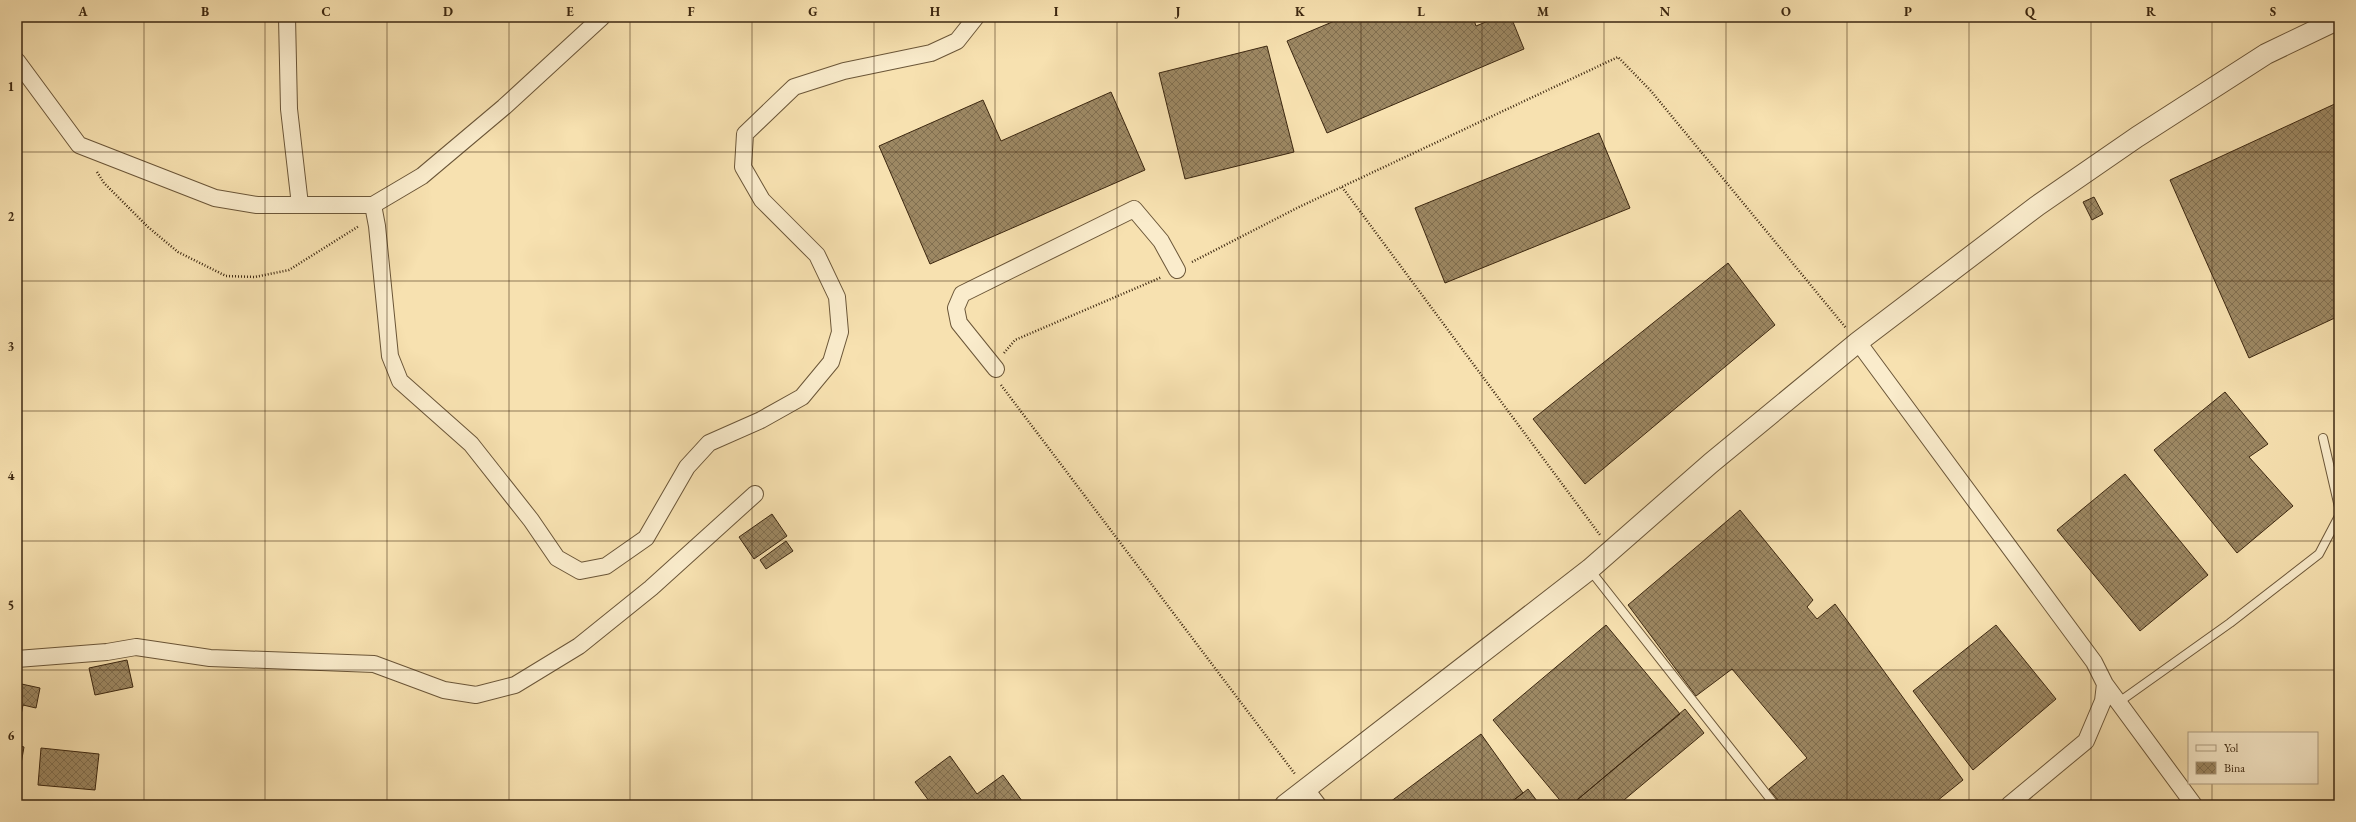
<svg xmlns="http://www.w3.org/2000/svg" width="2356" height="822" font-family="'EB Garamond',serif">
  <defs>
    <pattern id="building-cross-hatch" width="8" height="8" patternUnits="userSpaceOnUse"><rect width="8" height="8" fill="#9d8863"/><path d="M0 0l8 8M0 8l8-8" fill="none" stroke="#816f50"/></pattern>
  </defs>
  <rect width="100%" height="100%" fill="#f7e1b0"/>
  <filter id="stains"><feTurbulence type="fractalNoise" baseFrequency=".005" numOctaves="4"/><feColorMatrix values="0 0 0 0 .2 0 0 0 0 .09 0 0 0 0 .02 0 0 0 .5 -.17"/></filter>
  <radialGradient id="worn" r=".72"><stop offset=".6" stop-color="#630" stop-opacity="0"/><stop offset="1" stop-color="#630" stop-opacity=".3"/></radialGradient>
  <path fill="url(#building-cross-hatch)" stroke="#3c2710" d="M1344 17H1473L1476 26 1498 17H1511L1524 49 1327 133 1287 41Z
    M1267 46 1294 152 1185 179 1159 73Z
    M1111 92 1145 170 930 264 879 146 983 100 1001 141Z
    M2339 102V316L2249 358 2170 180Z
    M1599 133 1630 208 1445 283 1415 208Z
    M2094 197 2103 214 2092 220 2083 202Z
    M1728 263 1775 325 1585 484 1533 419Z
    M2225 392 2268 444 2249 457 2293 506 2237 553 2154 450Z
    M2125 474 2208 575 2140 631 2057 530Z
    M1740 510 1813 600 1807 607 1817 619 1835 604 1963 780 1932 805H1782L1769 789 1807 758 1732 669 1696 696 1628 605Z
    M772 514 787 536 754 559 739 537Z
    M786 541 793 551 766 569 760 560Z
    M1606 625 1680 714 1571 805H1564L1493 720Z
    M1996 625 2056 699 1973 770 1913 691Z
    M127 660 133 687 95 695 89 668Z
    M17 683 40 688 36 708 23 705 18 730Z
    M1685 709 1704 733 1618 805H1571Z
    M1481 734 1523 793 1507 805H1386Z
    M17 745 24 747 21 764 17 763Z
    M41 748 99 754 95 790 38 785Z
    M950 756 977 794 1003 775 1025 805H932L915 782Z
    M1528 789 1540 805H1507L1523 793Z"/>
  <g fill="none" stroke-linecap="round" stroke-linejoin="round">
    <defs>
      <path id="service" d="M2323 438 2339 507
        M1590 570 1775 805
        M2119 702 2230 623 2319 554 2339 516"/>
      <path id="minor" d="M287 17 289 109 300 205
        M17 61 79 145 215 198 257 205H373L422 176 504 107 602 17
        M373 205 377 226 390 356 400 381 471 444 531 520 557 558 580 571 606 566 646 538 687 467 709 443 761 420 802 397 831 362 840 332 837 297 817 255 762 200 743 167 745 134 794 87 844 71 931 53 957 41 976 17
        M1858 342 2094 662 2105 684 2103 701 2086 741 2009 805
        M996 369 959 323 956 308 962 294 1134 209 1161 241 1177 270
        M17 659 107 652 136 647 210 658 374 664 444 690 476 695 515 685 579 646 651 588 755 494
        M2105 684 2194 805
        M1305 788 1318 805"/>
      <path id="tertiary" d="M1285 805 1590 569 1711 463 1858 342 2037 206 2137 137 2266 54 2339 19"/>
    </defs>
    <use href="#service" stroke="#6b5638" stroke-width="10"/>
    <use href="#minor" stroke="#6b5638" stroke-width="18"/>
    <use href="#tertiary" stroke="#6b5638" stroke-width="22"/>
    <path stroke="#3c2710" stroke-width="2.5" stroke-dasharray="1 2" stroke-linecap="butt" d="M97 172 104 183 148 227 178 252 226 276 255 277 289 270 359 226
      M1342 187 1600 535
      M1192 262 1299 207 1618 57 1651 91 1846 328
      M1004 353 1015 340 1162 277
      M1001 385 1295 774"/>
    <use href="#service" stroke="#faeccc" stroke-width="8"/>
    <use href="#minor" stroke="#faeccc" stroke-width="16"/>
    <use href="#tertiary" stroke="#faeccc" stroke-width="20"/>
  </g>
  <path fill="none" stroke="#3c2710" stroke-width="1" stroke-opacity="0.55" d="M144 17V805M265 17V805M387 17V805M509 17V805M630 17V805M752 17V805M874 17V805M995 17V805M1117 17V805M1239 17V805M1361 17V805M1482 17V805M1604 17V805M1726 17V805M1847 17V805M1969 17V805M2091 17V805M2212 17V733M17 152H2339M17 281H2339M17 411H2339M17 541H2339M17 670H2339M2212 783V805"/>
  <rect width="2356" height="822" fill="none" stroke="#f7e1b0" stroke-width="44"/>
  <rect x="2188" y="732" width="130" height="52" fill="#faeccc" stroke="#ae9d81"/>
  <rect x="2196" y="745" width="20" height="6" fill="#faeccc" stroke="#ae9d81"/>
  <text x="2224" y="752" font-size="12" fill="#3c2710">Yol</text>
  <rect x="2196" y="762" width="20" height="12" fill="url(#building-cross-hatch)" stroke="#ae9d81"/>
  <text x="2224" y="772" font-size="12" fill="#3c2710">Bina</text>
  <rect x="22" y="22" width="2312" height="778" fill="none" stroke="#3c2710" stroke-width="1.5"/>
  <g font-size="13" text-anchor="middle" font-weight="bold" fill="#3c2710">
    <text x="83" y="16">A</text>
    <text x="205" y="16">B</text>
    <text x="326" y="16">C</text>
    <text x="448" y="16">D</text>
    <text x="570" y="16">E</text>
    <text x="691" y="16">F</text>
    <text x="813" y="16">G</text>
    <text x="935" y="16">H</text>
    <text x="1056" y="16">I</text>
    <text x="1178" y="16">J</text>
    <text x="1300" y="16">K</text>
    <text x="1421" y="16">L</text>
    <text x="1543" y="16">M</text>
    <text x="1665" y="16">N</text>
    <text x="1786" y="16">O</text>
    <text x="1908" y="16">P</text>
    <text x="2030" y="16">Q</text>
    <text x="2151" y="16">R</text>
    <text x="2273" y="16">S</text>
    <text x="11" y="91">1</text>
    <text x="11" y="221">2</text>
    <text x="11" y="351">3</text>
    <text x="11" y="480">4</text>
    <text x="11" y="610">5</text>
    <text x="11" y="740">6</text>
  </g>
  <rect width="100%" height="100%" filter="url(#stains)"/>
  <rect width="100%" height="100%" fill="url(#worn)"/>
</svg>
